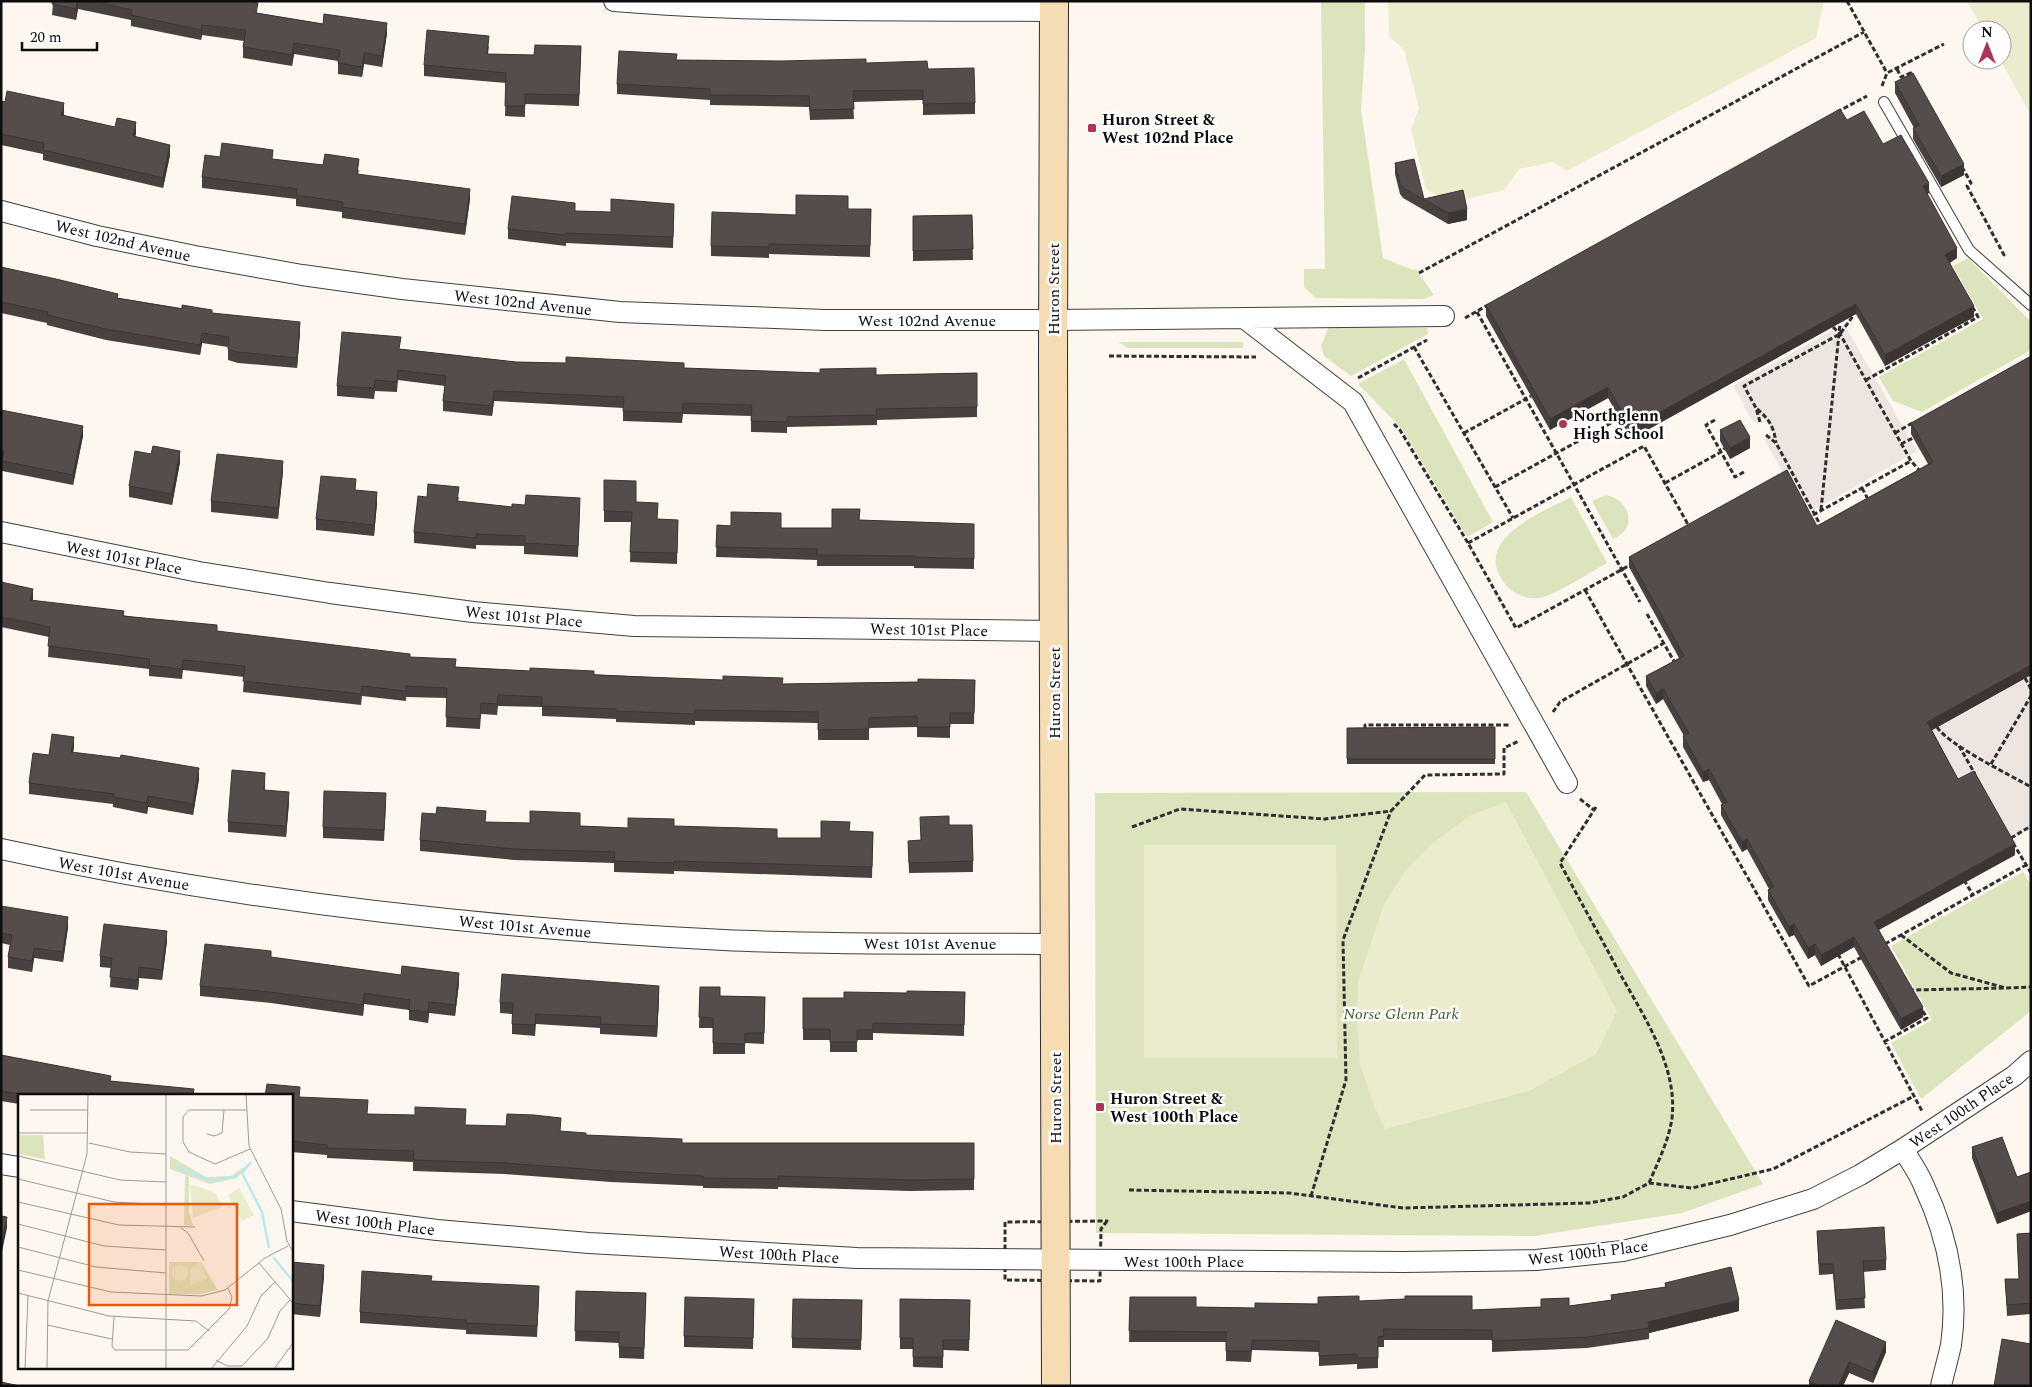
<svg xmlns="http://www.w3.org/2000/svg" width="2032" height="1387" font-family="Spectral,serif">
  <rect width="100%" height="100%" fill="#fdf7ef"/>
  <path fill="#dce4bd" d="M1321 1H1365V50L1361 110 1383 258 1413 270 1416 269 1434 295 1424 299 1316 298 1304 287V269H1325Z
    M1968 258 2031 322V350L1922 412 1893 401 1879 377 1983 319 1953 266Z
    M1329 326 1427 328 1428 334 1351 376 1324 356 1321 346Z
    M1118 342H1243V348H1128Z
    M1404 359 1493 522 1467 537 1402 429 1358 384Z
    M1606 495C1631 500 1638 530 1613 539L1592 501Z
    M1571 497 1607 563C1593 571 1553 596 1540 598 1527 600 1513 594 1505 584 1470 540 1542 512 1571 497Z
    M1526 792 1763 1184 1682 1213 1534 1236 1096 1233 1095 793Z
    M2023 872 2031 885V1011L1921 1099 1891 1043 1932 1020 1891 946Z"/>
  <path fill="#eaeccd" d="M1388 1H1824L1816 38 1567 171 1553 162 1519 169 1504 190 1450 203 1426 189 1411 129 1419 108 1404 50 1389 36Z
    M1967 1H2031V115L2000 60H2002V30H1983Z
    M1506 802 1617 1011 1596 1054 1529 1091 1385 1129 1372 1101 1360 1063 1357 1021 1358 982 1384 904 1405 871 1434 842 1469 816Z
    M1144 845H1336L1337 1058H1144Z"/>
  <path fill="#ede5df" d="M1844 324 1917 451 1807 514 1764 439 1774 434 1764 417 1754 423 1733 386Z
    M2031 676V828L2009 841 1959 788 1928 733Z"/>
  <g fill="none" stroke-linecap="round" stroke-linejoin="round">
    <defs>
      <path id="service" d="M1884 102 1969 250 2031 305"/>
      <path id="minor" d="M614 1C760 13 907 10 1054 11
        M1 211 97 236 195 256 302 275 402 289 620 312 825 320H1053L1444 316
        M1244 318 1353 402 1567 783
        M1 532 199 572 330 593 473 612 634 626 1054 631
        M1 849C239 901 482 928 724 940 834 945 945 943 1055 944
        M1903 1149C1910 1161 1919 1173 1924 1186 1947 1235 1959 1290 1951 1345 1948 1359 1944 1372 1941 1386
        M1 1164 19 1167
        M291 1211 437 1230 589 1243 857 1258 1404 1262 1536 1260 1623 1251 1730 1225 1813 1199 1860 1175 1903 1149 2014 1076 2031 1061"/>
      <path id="secondary" d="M1054 1 1053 356 1056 1386"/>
    </defs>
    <use href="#service" stroke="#404040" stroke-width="12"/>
    <use href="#minor" stroke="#404040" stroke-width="22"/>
    <use href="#secondary" stroke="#2f2f2f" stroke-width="30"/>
    <path stroke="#2f2f2f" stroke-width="3" stroke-dasharray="5 2.5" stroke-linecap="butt" d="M1847 1 1887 73
      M1897 69 1901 77 1911 73 1913 76
      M1882 86 1887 73 1944 44
      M1837 112 1867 96
      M1962 167 1971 183 1967 186 2004 255 2002 256
      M1419 273 1864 32
      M1477 312 1640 602
      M1465 318 1488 305
      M1833 327 1840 334 1911 461 1920 471
      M1414 347 1513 518
      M1109 356 1256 357
      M1358 378 1427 340
      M1866 380 1978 317 1973 308
      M1757 409C1769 419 1774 427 1776 443
      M1715 420 1706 425 1735 477 1744 472
      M1760 422 1756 408 1744 386 1840 334 1853 316
      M1394 424 1400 430 1468 543 1516 628 1630 565
      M1464 433 1531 396
      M1895 433 1914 422
      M1766 435 1776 443 1822 528
      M1901 444 1913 438
      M1665 483 1721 452 1726 447
      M1495 487 1620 418
      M1862 488 1869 501
      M1821 510 1840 324
      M1813 515 1911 461
      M1468 543 1644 446 1690 528
      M1585 590 1809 986 1862 957
      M1647 614 1675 663
      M2025 678 2031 689
      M1553 712 1560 702 1664 643
      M1937 727C1947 744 2010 775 2031 787
      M1365 729V725H1509
      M1959 746 1975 774
      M1991 764 2031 696
      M1580 799 1594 810
      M1596 807 1560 863C1579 899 1599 934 1618 970 1642 1014 1678 1065 1672 1118 1669 1140 1658 1162 1649 1183
      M1132 827 1180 809 1325 819 1391 811 1425 775 1504 774V748L1519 741
      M2011 838 2031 826
      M2013 843 2031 873
      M1964 880 1973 895
      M1901 935 1951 973 2006 988 2031 987
      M1885 944 2026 865
      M1838 954 1922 1111
      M1910 988 1911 990 2006 988
      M1884 1042 1927 1018 1921 1008
      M1129 1190 1289 1193 1403 1208 1589 1203 1623 1197 1649 1183 1692 1188 1773 1169 1914 1096
      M1311 1196 1346 1080 1343 940 1391 811
      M1107 1221 1101 1229 1100 1281 1005 1280V1222Z"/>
    <use href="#service" stroke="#fff" stroke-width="10"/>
    <use href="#minor" stroke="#fff" stroke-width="20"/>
    <use href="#secondary" stroke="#f6dcb2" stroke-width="28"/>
  </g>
  <path fill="#494140" d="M46 1H234L258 13 323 24 387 33 382 67 364 64 362 77 338 74V61L294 54 292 66 243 58V47L244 41 202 35 201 40 131 26V20L78 9 76 20 52 15 53 3Z
    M489 46 488 54 534 55 581 46 579 106 525 104V117L505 116 506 83 424 76V65Z
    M677 60 866 63 928 69 975 103V114L923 115V100L853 102 854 119 810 120 809 107 710 105V100L617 94V84Z
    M1895 82 1964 175 1941 187 1913 139V128H1914L1895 93Z
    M1 101 64 114V115L136 133 135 137 170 155 163 188 43 160V154L1 145Z
    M1847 120 1883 144 1929 193 1927 194 1957 258 1950 263 1974 317 1885 366 1856 314 1631 439 1608 398 1550 430 1486 316V305Z
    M220 157 273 159 359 170 358 174 470 199 465 235 342 218V212L296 206V199L202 188V177Z
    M1395 163 1424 199 1467 220 1448 224 1403 198 1400 194 1395 174Z
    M848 209H871L870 257 769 254V258L711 256V246L796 215Z
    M575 211 674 214 673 248 566 243V246L508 239V229Z
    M972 215 973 260 913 261V216Z
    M1 267 118 298 212 313 300 332 297 368 238 363 228 360V347L202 343 200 355 106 340 47 325V323L1 313Z
    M400 349 516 362 876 375 977 373V417L877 420V425L787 427V433L751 432V416L683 414 682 423 623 421V408L494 401 492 416 443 411V401L445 386 398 380 397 392 375 391 374 399 337 396V386Z
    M2031 356V675L1932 730 1958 779 2015 855 1879 930 1923 1017 1901 1030 1854 947 1821 966 1815 955 1808 959 1794 935 1789 937 1768 900V890L1769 889 1747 849 1742 852 1721 815V805L1722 804 1709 780 1703 782 1683 747V736H1684L1663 699 1656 704 1646 686V676L1679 658 1629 567V557L1817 526 1928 464 1911 434V423Z
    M1 410 83 436 73 485 2 471Z
    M1720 430 1750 448 1730 459 1720 441Z
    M180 462 172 505 129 497V486Z
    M283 471 278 519 211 512V501Z
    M604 480 658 519 678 520 677 564 630 562 631 522H604Z
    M356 490 377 503 374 536 316 530V519Z
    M427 497H459L458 501 512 507 580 508 578 557 524 554V546L476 545V549L414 543V532Z
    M860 520 974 524V569L914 568V566H817V560L716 557 717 525 781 528H832Z
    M1 582 32 600 217 631 410 657 456 667 782 684 918 682 975 680 974 724H950V738L917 737V727L869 728V740H818V723L695 721V725L616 722V719L542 716V707L498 706 497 715 481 714 480 729 446 727 447 698 406 697V701L362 696 361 705 243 692 244 677 183 670 182 679 149 676V669L48 657 49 637 1 627Z
    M1495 727V764H1347V728Z
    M74 747 73 753 199 779 193 815 148 807 147 814 113 807V804L29 794V783L49 755Z
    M265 784V790L289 802 286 837 228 832V822Z
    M386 803 384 841 323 838V827Z
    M436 814 486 822 628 828 674 826 777 838H821L850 831 873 832 872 878 674 871V874L614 872V863L514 860 420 851V840Z
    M949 825 973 861V872L909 873 908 841 921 840Z
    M1 906 68 927 63 962 34 958 32 972 8 968V957L10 945 1 943Z
    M167 941 162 980 139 978 138 990 110 987 111 968 100 967V956Z
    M271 958 459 983 455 1016 429 1013 428 1023 409 1020V1010L364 1004 363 1016 271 1003 200 996V986Z
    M700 987 720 996 765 997 764 1044 745 1043V1054H713V1028H699Z
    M965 992 964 1036 873 1033V1040H857V1052H830V1040H803V998H844L907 993Z
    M659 997 657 1037 600 1034V1028L536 1024 535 1036 512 1034V1014L500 1013V1003Z
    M1 1055 111 1081 194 1096H19V1104L1 1101Z
    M291 1096 367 1114 466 1125 561 1131 586 1135 682 1143H974V1190L910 1191 778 1187V1189L703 1188V1186L611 1182 504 1174 413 1171V1162L327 1158V1155L291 1152Z
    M1972 1147 2017 1177 2031 1172V1211L1997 1224 1972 1158Z
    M1817 1231 1886 1260V1270L1863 1272 1865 1308 1836 1310 1833 1274 1819 1275Z
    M2031 1233V1314L2007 1316 2005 1279H2019L2017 1234Z
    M291 1262 324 1276 320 1317 291 1314Z
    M432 1281 539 1297 537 1337 466 1334V1330L360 1323V1312Z
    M1665 1283 1739 1311 1649 1333V1339L1587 1348 1492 1352V1340H1384V1347H1378V1368L1357 1369V1364L1319 1366V1352L1252 1350 1251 1362 1226 1361V1342H1129L1130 1297 1196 1307 1255 1308 1359 1301 1472 1310 1569 1306 1611 1300V1295L1665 1287Z
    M576 1291 646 1293 644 1359 619 1358V1343L575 1341Z
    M900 1299 970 1300 969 1351 943 1350V1368L913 1367V1349H900Z
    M862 1300 861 1350 792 1348V1338Z
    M754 1309 753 1349 684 1347V1336Z
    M1886 1342V1352L1873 1383 1849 1373 1843 1386H1809V1381Z"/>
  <path fill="#3c3534" d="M77 1 78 9 76 20V9Z
    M387 23V33L382 67V56Z
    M202 25V35L201 40V30Z
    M294 43V54L292 66V55Z
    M364 53V64L362 77V67Z
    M64 103V114L61 126V115Z
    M136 122V133L133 147V136Z
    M170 145V155L163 188V178Z
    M1964 164V175L1941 187V176Z
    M1929 183V193L1923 196V186Z
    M470 189V199L465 235V224Z
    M1467 209V220L1448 224V213Z
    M1957 248V258L1945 265V255Z
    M1856 304V314L1631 439V428Z
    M1974 306V317L1885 366V355Z
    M300 322V332L297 368V358Z
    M202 333V343L200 355V345Z
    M1608 387V398L1550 430V419Z
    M494 391V401L492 416V406Z
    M83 426V436L73 485V475Z
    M1750 437V448L1730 459V448Z
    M180 451V462L172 505V494Z
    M283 461V471L278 519V508Z
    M377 492V503L374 536V525Z
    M33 589V600L30 611V600Z
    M2031 665V675L1927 733V722Z
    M1663 689V699L1656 704V693Z
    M74 737V747L71 763V752Z
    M199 768V779L193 815V804Z
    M1709 769V780L1703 782V772Z
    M289 792V802L286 837V826Z
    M148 796V807L147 814V803Z
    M1747 839V849L1742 852V842Z
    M2015 844V855L1874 932V922Z
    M68 917V927L63 962V952Z
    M1794 924V935L1789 937V927Z
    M167 931V941L162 980V970Z
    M1854 937V947L1821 966V955Z
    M1815 944V955L1808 959V948Z
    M34 948V958L32 972V961Z
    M139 967V978L138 990V980Z
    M459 973V983L455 1016V1005Z
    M659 986V997L657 1037V1026Z
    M364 993V1004L363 1016V1005Z
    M429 1002V1013L428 1023V1012Z
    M1923 1007V1017L1901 1030V1019Z
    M2031 1201V1211L1997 1224V1213Z
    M7 1217V1228L1 1256V1246Z
    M324 1265V1276L320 1317V1306Z
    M1739 1300V1311L1649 1333 1648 1322Z
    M1886 1342V1352L1873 1383V1372Z
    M1849 1362V1373L1843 1386H1838Z"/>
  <path fill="#554c4b" stroke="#3c3534" d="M53 1H77L76 9 52 4Z
    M91 1H234L238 2V1H249L258 3 256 13 323 24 324 14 387 23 382 56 364 53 362 67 338 63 340 50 294 43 292 55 243 47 246 30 202 25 201 30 131 15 132 10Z
    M427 30 489 36 487 54 534 55 535 45 581 46 579 95 525 94V106H505L506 73 424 65Z
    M619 51 677 54 676 60 781 61 866 59V63L927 61 928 69 974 68 975 103 923 104V90L853 91 854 109 810 110 809 96 710 95V89L617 84Z
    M1913 73 1964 164 1941 176 1913 128 1919 125 1895 82Z
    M7 91 64 103 61 115 115 127 117 118 136 122 133 136 170 145 163 178 43 150 44 143 1 134V101L5 102Z
    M1840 109 1847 120 1864 111 1883 144 1901 135 1929 183 1923 186 1957 248 1945 255 1974 306 1885 355 1856 304 1631 428 1608 387 1550 419 1486 305Z
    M222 143 273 150 272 159 323 165 325 154 359 159 357 174 470 189 465 224 342 207 343 202 296 195 297 189 202 177 205 155 220 157Z
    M1414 159 1424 199 1463 190 1467 209 1448 213 1403 188 1400 184 1395 163Z
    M796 195 848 196V209H871L870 246 769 244V247L711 246 712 212 796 215Z
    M512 196 575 203V211L611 212V199L674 204 673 237 566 233V235L508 229Z
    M972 215 973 249 913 251V216Z
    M1 267 56 279 118 294 117 298 182 309V305L212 310V313L300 322 297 358 238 352 228 349 229 337 202 333 200 345 106 329 47 315 48 312 1 302Z
    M342 332 401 337 399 349 516 362 566 363V357L684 363V368L820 373V369L876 368V375L977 373V407L876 409 877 415 787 417V422L751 421 752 405 683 403 682 413 623 411 624 397 494 391 492 406 443 401 446 376 398 370 397 382 375 380 374 388 337 386Z
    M2031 356V665L1927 722 1958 779 1974 771 2015 844 1874 922 1923 1007 1901 1019 1854 937 1821 955 1815 944 1808 948 1794 924 1789 927 1768 890 1774 887 1747 839 1742 842 1721 805 1727 802 1709 769 1703 772 1683 736 1689 733 1663 689 1656 693 1646 676 1684 656 1629 557 1787 470 1817 526 1933 462 1911 423Z
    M1 410 83 426 73 475 2 461 4 451H1Z
    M1740 420 1750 437 1730 448 1720 430Z
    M153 446 180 451 172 494 129 486 135 451 151 454Z
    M217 454 283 461 278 508 211 501Z
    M321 476 356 479 355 490 377 492 374 525 316 519Z
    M604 480 636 481V502L658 503 657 519 678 520 677 553 630 552 632 512 604 511Z
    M428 484 459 487 457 501 512 507V504L525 505 526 495 580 498 578 546 524 543 525 536 476 534V538L414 532 418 496 427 497Z
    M832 509H860L859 520 974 524V559L914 557V556L817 555V549L716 547 717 525 731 526V512L781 513V528H832Z
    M1 582 33 589 30 600 124 611 123 616 217 625V631L410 654V657L456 659 455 667 530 671V668L594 671V675L723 680V676L783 678 782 684 918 682V679L975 680 974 713H950V727H917V716L869 718V729L818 730V712L695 710V714L616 711V709L542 706V697L498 695 497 704 481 703 480 719 446 717 447 688 406 686V691L362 686 361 694 243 681 245 666 183 660 182 669 149 665 150 659 48 646 50 627 1 617Z
    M1495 727V759H1347V728Z
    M52 734 74 737 71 752 120 758 121 755 199 768 193 804 148 796 147 803 113 797 114 794 29 783 33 753 49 755Z
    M232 770 265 773 264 790 289 792 286 826 228 822Z
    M324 791 386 793 384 830 323 827Z
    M437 807 486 811 485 822 530 823V811L580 813V826L628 828V818L674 819V826L777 829V838H821V821L850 822 849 831 873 832 872 867 674 861V863L614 861 615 852 514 849 420 840 422 813 436 814Z
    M949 816V825H972L973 861 909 863 908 841 921 840 920 817Z
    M1 906 68 917 63 952 34 948 32 961 8 957 12 935 1 933Z
    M104 924 167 931 162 970 139 967 138 980 110 977 112 958 100 956Z
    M205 944 271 951V957L401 975 402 966 459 973 455 1005 429 1002 428 1012 409 1010 410 1000 364 993 363 1005 271 992 200 986Z
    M502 974 659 986 657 1026 600 1024 601 1017 536 1014 535 1025 512 1024 513 1003H500Z
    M700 987H720V996L765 997 764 1033H745V1044L713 1043V1018L699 1017Z
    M907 991 965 992 964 1025 873 1023V1030H857V1042H830V1029H803V998H844V992L907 993Z
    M1 1055 111 1076 110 1081 194 1089 193 1096H32L1 1091Z
    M267 1084 300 1087 299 1097 368 1100 367 1114 415 1115V1107L466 1109 465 1125 506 1126 507 1114 534 1115 561 1118 560 1131 586 1133V1135L682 1139V1143H974V1179L910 1180 778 1176V1179L703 1178V1176L611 1171 504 1163 413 1160 414 1151 327 1148V1145L291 1141V1096H265Z
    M2002 1137 2017 1177 2031 1172V1201L1997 1213 1972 1147Z
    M1 1216 7 1217 1 1246Z
    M1884 1227 1886 1260 1863 1261 1865 1298 1836 1300 1833 1264H1819L1817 1231Z
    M2031 1233V1303L2007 1305 2005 1279H2019L2017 1234Z
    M291 1262 324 1265 320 1306 291 1303Z
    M1731 1267 1739 1300 1648 1322 1649 1328 1587 1337 1492 1341V1330L1383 1329 1384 1336 1378 1337V1358H1357V1354L1319 1356V1341L1252 1340 1251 1351H1226V1332L1129 1331 1130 1297H1196V1307L1255 1308V1303L1318 1304V1297L1359 1296V1301L1405 1299V1296H1472V1310L1541 1307V1299L1569 1298V1306L1612 1300 1611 1295 1666 1287 1665 1283Z
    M362 1271 432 1276 431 1281 539 1286 537 1326 466 1323V1320L360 1312Z
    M576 1291 646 1293 644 1348 619 1347V1332L575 1331Z
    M685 1297 754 1299 753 1338 684 1336Z
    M793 1299 862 1300 861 1340 792 1338Z
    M900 1299 970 1300 969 1340H943V1357H913V1338H900Z
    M1836 1320 1886 1342 1873 1372 1849 1362 1838 1386H1820L1809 1381Z
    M2002 1339 2031 1344V1386H1994Z
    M1 1382 20 1386H1Z"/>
  <g fill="#ae355a" stroke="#fff" stroke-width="2">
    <rect x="1087" y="123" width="10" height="10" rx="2.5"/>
    <circle cx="1563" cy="424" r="5"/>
    <rect x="1095" y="1102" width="10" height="10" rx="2.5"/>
  </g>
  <g text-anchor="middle" stroke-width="5" stroke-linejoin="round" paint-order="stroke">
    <g font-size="16" font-weight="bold" fill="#0d0d0d" stroke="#fff" text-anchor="start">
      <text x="1102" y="125">Huron Street &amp;<tspan x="1102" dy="18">West 102nd Place</tspan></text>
      <text x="1573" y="421">Northglenn<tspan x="1573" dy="18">High School</tspan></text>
      <text x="1110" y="1104">Huron Street &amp;<tspan x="1110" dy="18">West 100th Place</tspan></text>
    </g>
    <g font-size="16" fill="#0d0d0d" stroke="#fff">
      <text transform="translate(123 240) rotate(13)" y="6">West 102nd Avenue</text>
      <text transform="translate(1053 289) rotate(-90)" y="6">Huron Street</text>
      <text transform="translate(523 302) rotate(6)" y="6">West 102nd Avenue</text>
      <text x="927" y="326">West 102nd Avenue</text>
      <text transform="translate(124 557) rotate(11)" y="6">West 101st Place</text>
      <text transform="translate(524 616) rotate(5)" y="6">West 101st Place</text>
      <text transform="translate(929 629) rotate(1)" y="6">West 101st Place</text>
      <text transform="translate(1054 693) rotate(-90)" y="6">Huron Street</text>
      <text transform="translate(124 873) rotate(10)" y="6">West 101st Avenue</text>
      <text transform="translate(525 926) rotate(5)" y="6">West 101st Avenue</text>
      <text x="930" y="949">West 101st Avenue</text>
      <text transform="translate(1055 1098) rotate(-90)" y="6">Huron Street</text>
      <text transform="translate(1961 1110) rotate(-34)" y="6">West 100th Place</text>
      <text transform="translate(375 1222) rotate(7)" y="6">West 100th Place</text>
      <text transform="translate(1588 1252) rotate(-7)" y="6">West 100th Place</text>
      <text transform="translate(779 1254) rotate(3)" y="6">West 100th Place</text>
      <text x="1184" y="1267">West 100th Place</text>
    </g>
    <g font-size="16" font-style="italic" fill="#405e25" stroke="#fff">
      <text x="1401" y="1019">Norse Glenn Park</text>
    </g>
  </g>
  <g transform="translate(18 1094)">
    <rect width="275" height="275" fill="#fdf7ef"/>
    <path d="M0 41H25L27 65 0 60ZM152 62 188 83 213 82 234 68 219 84 192 90 152 75ZM167 81 171 83V118L175 132 166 131ZM151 168H183L200 196 183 200H151Z" fill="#dce4bd"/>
    <path d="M176 91 198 99 204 113 175 124 172 92ZM221 94 236 121 224 127 210 101ZM181 168 189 184 172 192V176ZM154 179a8 8 0 1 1 16 0a8 8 0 1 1-16 0Z" fill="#eaeccd"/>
    <path fill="none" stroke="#b9e9ef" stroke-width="2.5" d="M233 68 224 79 244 118 251 154M157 72 193 87 219 82M255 163 275 187"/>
    <path fill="none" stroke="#9d9995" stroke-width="1" d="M228 0 231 52 263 115 269 147 275 158M12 16H70M228 16H171L165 23V48L171 58 197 70 232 55M0 39H70M189 40 196 42 204 39 206 16M71 49 112 58 148 60M0 62 102 86 148 88M0 85 96 108 148 111M0 108 101 131 177 133M0 130 86 152 148 156M163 134 170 139 186 167M0 153 78 173 148 179M241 169 275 209M0 176 93 198 183 202 207 196 247 164 270 152M0 199 91 222 178 227 191 237M96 223 94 252 97 256H170L211 215 214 203 210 194M29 231 94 245M198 266 209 272H224L250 244 262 217 272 206M7 275 10 202M29 275 30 207 69 60 70 0M148 275V0M193 275 229 232 243 202 257 188M256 275 275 249"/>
    <path fill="#e8590c" fill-opacity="0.15" stroke="#e8590c" stroke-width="2.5" d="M71 110H219V211H71Z"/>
    <rect width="275" height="275" fill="none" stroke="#0d0d0d" stroke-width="2.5"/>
  </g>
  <rect width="2032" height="1387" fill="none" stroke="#0d0d0d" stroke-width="5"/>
  <g transform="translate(1987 45)"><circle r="24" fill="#ffffff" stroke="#9e9e9e"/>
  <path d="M0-4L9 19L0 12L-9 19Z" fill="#ae355a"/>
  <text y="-8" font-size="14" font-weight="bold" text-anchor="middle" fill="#0d0d0d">N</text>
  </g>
  <path d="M22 42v8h75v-8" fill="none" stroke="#0d0d0d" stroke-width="2.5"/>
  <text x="30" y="42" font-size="15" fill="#0d0d0d" stroke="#ffffff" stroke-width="4" paint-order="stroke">20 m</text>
</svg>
